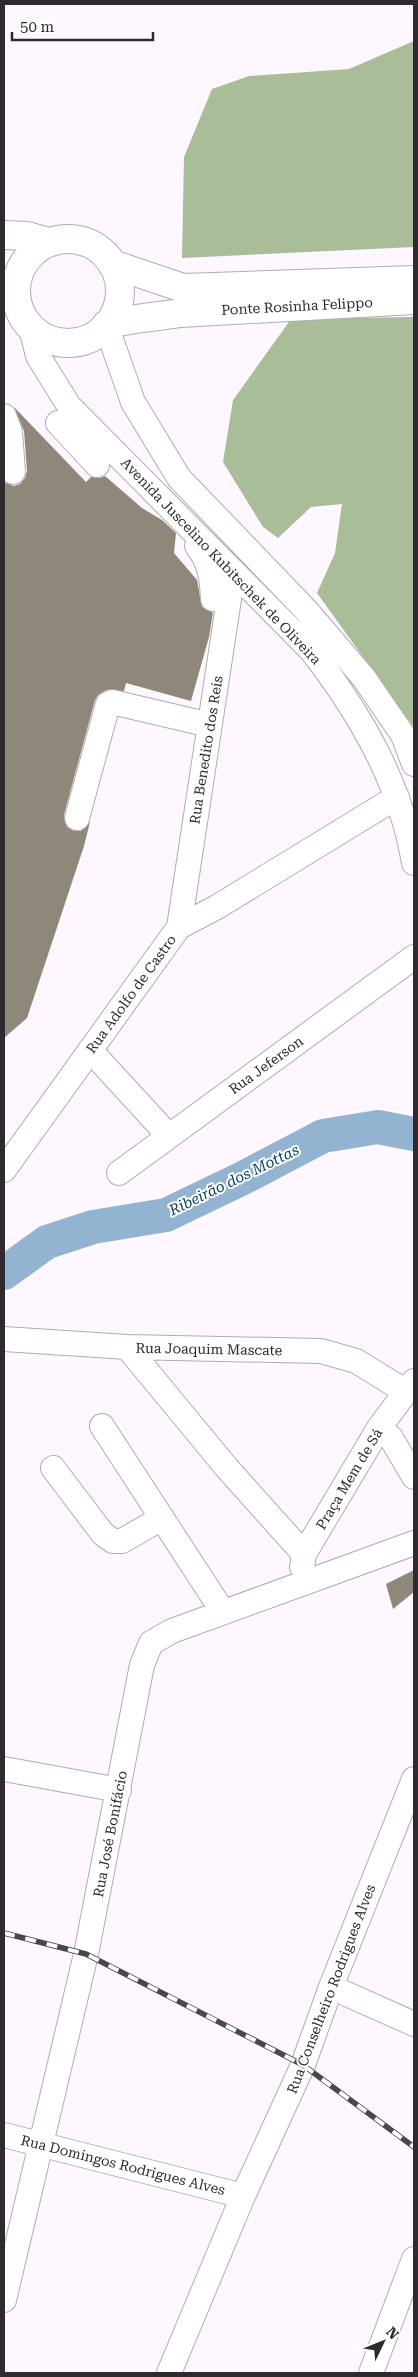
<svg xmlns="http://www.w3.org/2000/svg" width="418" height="2377" font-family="'Roboto Serif',serif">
  <rect width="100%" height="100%" fill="#fef7ff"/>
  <path fill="#a8bd98" d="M414 41V247L182 258 184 157 212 89 249 76 349 69Z
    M414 317V725H412L317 593 335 553 342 504 311 507 278 538 263 527 223 462 233 400 291 319Z"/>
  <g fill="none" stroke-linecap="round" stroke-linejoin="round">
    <path stroke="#93b4d1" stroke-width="34" d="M4 1273 47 1242 93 1227 166 1215 241 1179 323 1136 378 1127 414 1134"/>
  </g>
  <path fill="#90877b" d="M14 407 86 482 91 477 100 478 105 476 142 508 162 520 176 533 174 553 197 580 202 607 213 613 209 637 191 701 126 683 124 691 106 690 98 695 95 700 64 815 67 827 74 831H81L90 822 84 846 27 1018 4 1038V482L14 486 20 484 25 478 27 471 24 431Z
    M414 1570V1592L393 1609 386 1584Z"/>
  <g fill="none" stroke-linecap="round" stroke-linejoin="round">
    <defs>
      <path id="minor" d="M106 325 133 402 179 478 306 610 364 678 403 735 414 764
        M31 327 38 356 69 406 311 650C359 712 401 783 414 863
        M4 416 10 432 13 472
        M58 423 97 465
        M197 546C210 562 212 578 213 599
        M77 818 108 704 112 702 210 725
        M179 927 233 573
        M90 1050 168 1135
        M4 1170 179 927 217 907 397 797
        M119 1173 414 957
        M4 1339 127 1347 321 1351 356 1361 405 1391
        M127 1347 227 1468 304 1554
        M102 1426 223 1612
        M379 1428 391 1438 414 1477
        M53 1468 103 1534 113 1541H122L162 1518
        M302 1567 304 1554 379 1428 414 1381
        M4 1769 119 1790
        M331 1987 414 2024
        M4 2135 243 2196
        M4 2300 86 1954 142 1665 151 1643 172 1631 414 1543
        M169 2373 243 2196 303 2065 331 1987 414 1779
        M371 2373 414 2259"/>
      <path id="major" d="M4 235 27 236 48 242
        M16 291a52 52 0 1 1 104 0a52 52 0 1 1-104 0Z
        M112 264 183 288 414 280
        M106 325C130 318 155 317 180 313L414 300"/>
    </defs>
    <use href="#minor" stroke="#b4a9b5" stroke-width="26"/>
    <use href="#major" stroke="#b4a9b5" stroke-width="30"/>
    <use href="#minor" stroke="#fff" stroke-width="24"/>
    <use href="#major" stroke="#fff" stroke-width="28"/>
    <defs>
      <path id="rail" d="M4 1933 86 1954 303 2065 414 2147"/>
    </defs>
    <use href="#rail" stroke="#4b464b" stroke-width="5.5"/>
    <use href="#rail" stroke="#fff" stroke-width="4" stroke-dasharray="11" stroke-linecap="butt"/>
  </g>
  <g text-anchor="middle" stroke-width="4" stroke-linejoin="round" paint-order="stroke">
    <g font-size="14" fill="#2f2a2f" stroke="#fff">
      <text transform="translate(297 306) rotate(-3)" y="5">Ponte Rosinha Felippo</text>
      <text transform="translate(221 561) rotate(46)" y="5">Avenida Juscelino Kubitschek de Oliveira</text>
      <text transform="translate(206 750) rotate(-81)" y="5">Rua Benedito dos Reis</text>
      <text transform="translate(131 994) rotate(-54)" y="5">Rua Adolfo de Castro</text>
      <text transform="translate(266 1065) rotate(-36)" y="5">Rua Jeferson</text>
      <text transform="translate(209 1349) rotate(1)" y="5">Rua Joaquim Mascate</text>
      <text transform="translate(349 1479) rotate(-59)" y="5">Praça Mem de Sá</text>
      <text transform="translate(110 1834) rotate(-79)" y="5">Rua José Bonifácio</text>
      <text transform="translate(331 1989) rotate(-69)" y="5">Rua Conselheiro Rodrigues Alves</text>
      <text transform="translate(123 2165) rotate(14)" y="5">Rua Domingos Rodrigues Alves</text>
    </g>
    <g font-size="15" font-style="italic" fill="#084066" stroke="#fff">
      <text transform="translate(234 1180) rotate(-26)" y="5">Ribeirão dos Mottas</text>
    </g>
  </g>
  <rect width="418" height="2377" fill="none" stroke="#2f2a2f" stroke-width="10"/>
  <g transform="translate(383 2342) rotate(47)" stroke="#ffffff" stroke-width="4" paint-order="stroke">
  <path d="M0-4L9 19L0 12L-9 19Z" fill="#2f2a2f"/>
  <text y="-8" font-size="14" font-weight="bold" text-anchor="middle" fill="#2f2a2f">N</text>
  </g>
  <path d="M12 32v8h141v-8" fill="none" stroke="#2f2a2f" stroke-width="2.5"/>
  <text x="20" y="32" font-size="15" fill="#2f2a2f" stroke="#ffffff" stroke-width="4" paint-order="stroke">50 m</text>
</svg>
